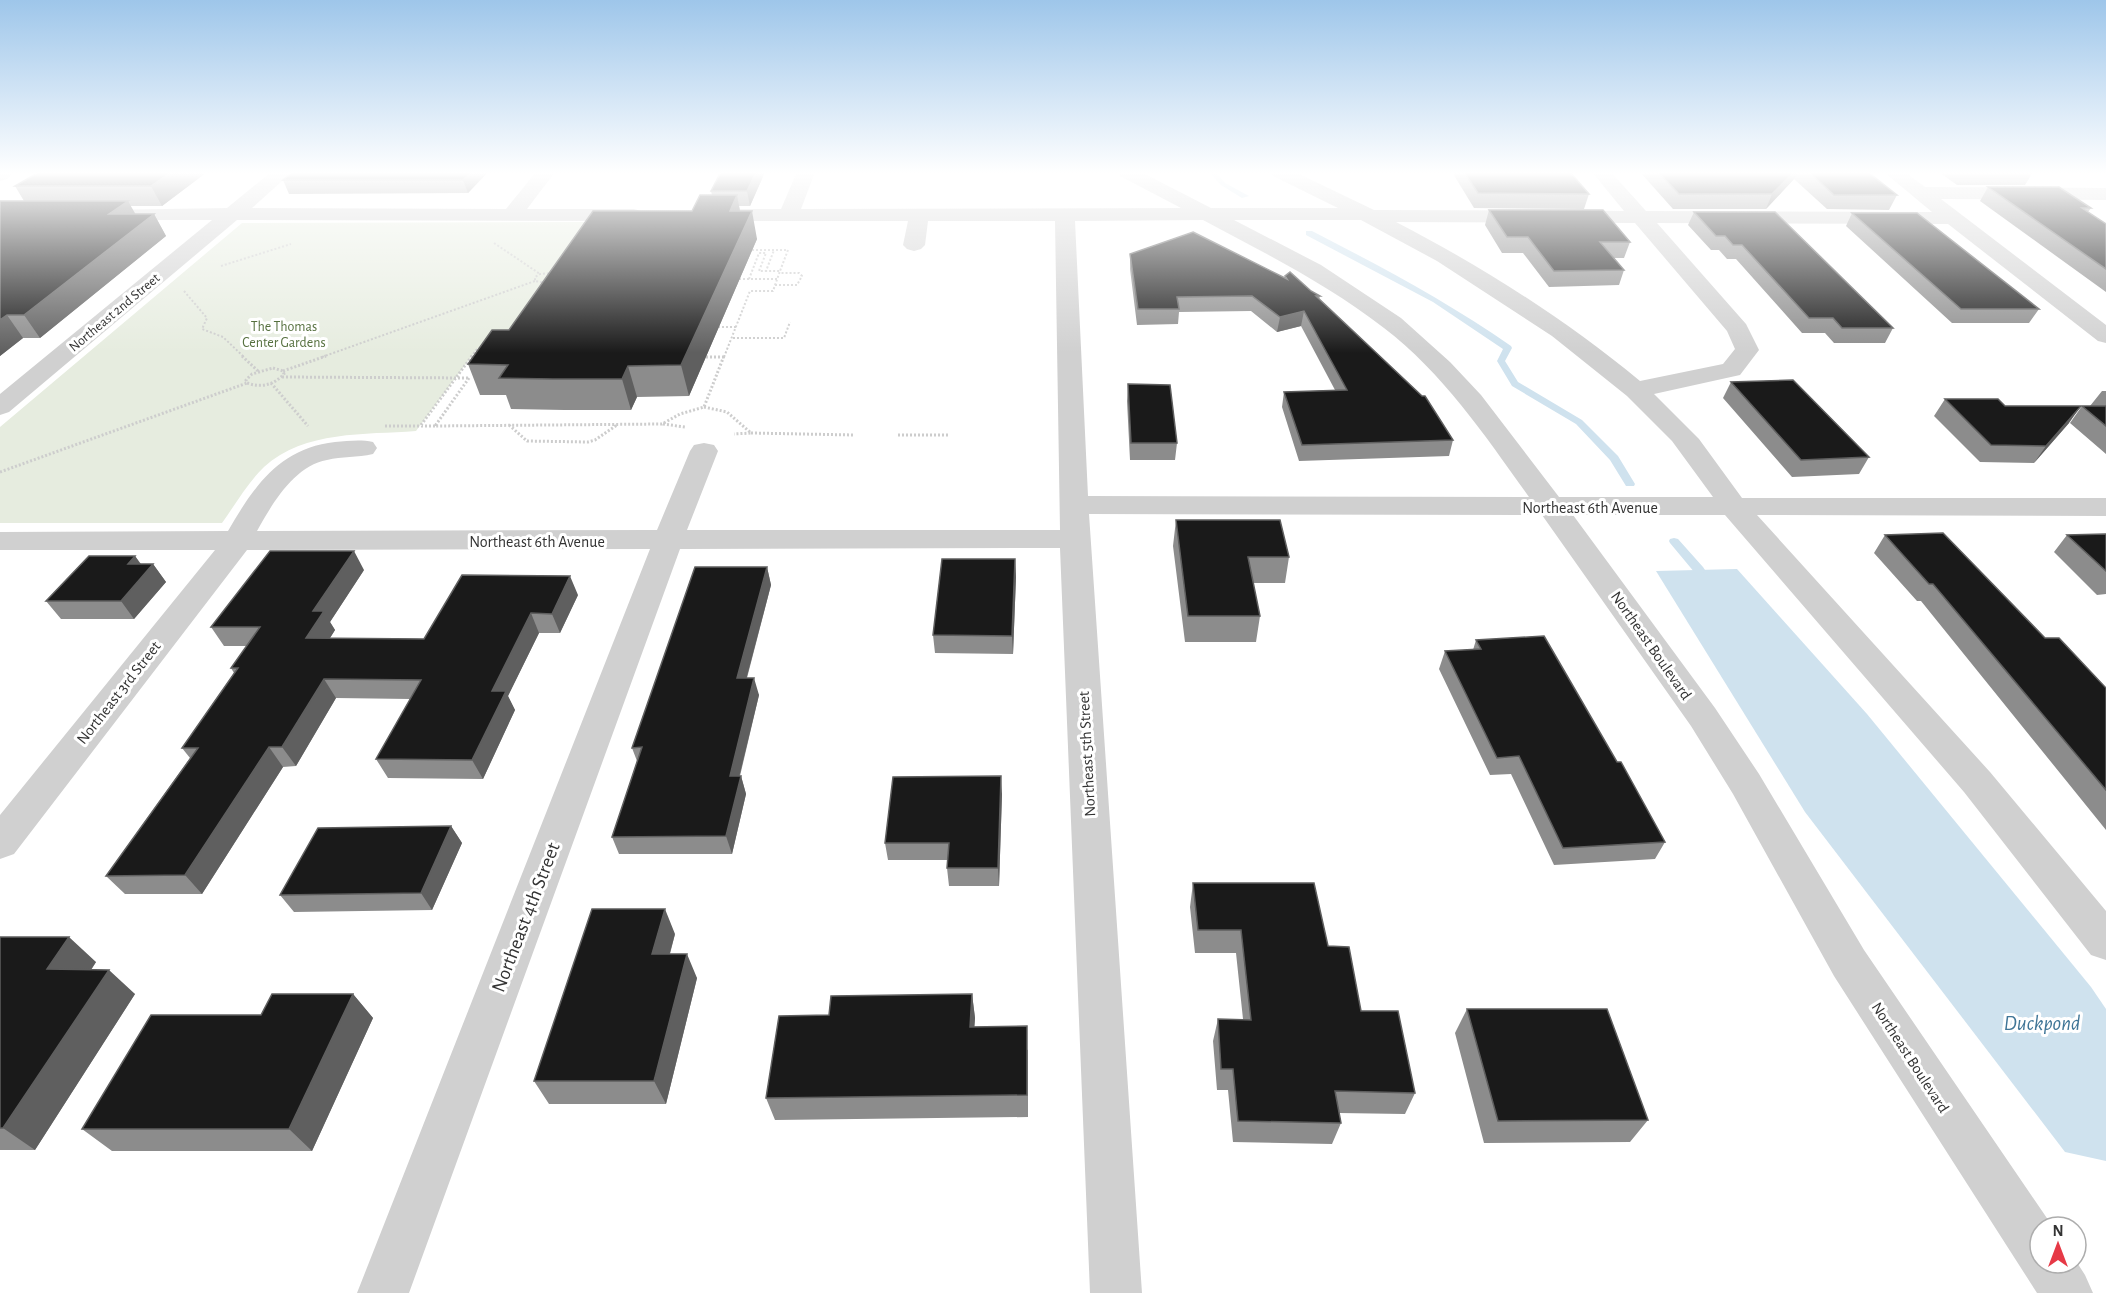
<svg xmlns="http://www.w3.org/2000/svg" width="2106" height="1293" font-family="'Alegreya Sans',sans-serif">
  <rect width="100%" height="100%" fill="#fff"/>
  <path fill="#e6ecdf" d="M599 222 520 341 487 344 477 349 416 431C365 435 305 430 264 467 248 482 235 505 222 523H0V427L242 223Z"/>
  <path fill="#cfe2ee" d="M1737 569 1867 714 2091 987 2106 1009V1161L2065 1152 1805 812 1656 571Z"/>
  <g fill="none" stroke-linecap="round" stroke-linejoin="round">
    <path fill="#cfe2ee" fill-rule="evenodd" d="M1209 172H1216L1225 183 1249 196 1242 198 1221 185Z
      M1306 231H1312C1380 266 1448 302 1511 346L1512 348 1505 361 1518 382 1582 420 1618 456 1635 484 1634 486H1626L1610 460 1576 424 1512 386 1497 361 1503 349 1433 302 1306 235Z
      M1674 538 1678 539 1703 567 1705 570 1703 573H1695L1670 543 1669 541 1670 539Z"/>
    <path stroke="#cdcdcd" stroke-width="2" stroke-dasharray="2 2" stroke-linecap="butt" d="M494 243 540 274
      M752 250H788L780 271
      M221 266 291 244
      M735 279H778
      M749 279 759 253H766L759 271H766
      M546 283 535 281V277L540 274 553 273
      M775 285H797L802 276 799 273H779
      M184 291 207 318 202 329 223 337 244 357
      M714 327H737
      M733 338H784L790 322
      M322 357 535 281
      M471 357 477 349 483 346
      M702 357H725
      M724 357 750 291H773L780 271H766L774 250"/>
    <path stroke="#cdcdcd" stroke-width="3" stroke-dasharray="2 2" stroke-linecap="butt" d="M242 356 258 371
      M702 357H725
      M273 368 283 371 284 374C274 385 261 388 247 383L246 380 252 374Z
      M283 371 326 356
      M282 377 468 378
      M469 378 435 426 662 424 680 414 704 407 724 356
      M271 383 308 426
      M704 407 727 412 751 433 734 434
      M663 424 685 427
      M421 425 472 356
      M509 425 527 441 588 442 595 440 617 425
      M385 426H435
      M751 433 854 435
      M898 435H949
      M0 472 247 383"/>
    <path fill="#d0d0d0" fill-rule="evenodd" d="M0 172H14L7 179 0 181Z
      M271 172H292L252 208 506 209 536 172H555L527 209H634L641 211 644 215 641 219 634 221 237 220 9 412 0 415V394L212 220H110L103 218 100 214 103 210 227 208Z
      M797 172H815L801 209 1181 208 1120 176 1118 172H1141L1211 208H1338L1273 176 1271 172H1295L1374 210 1624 211 1592 172H1611L1646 211 1932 212 1884 172H1905L1925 187 2106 188V200L1941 199 2106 325V343L2098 341 1948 224 1657 223 1746 324 1759 350 1740 375 1654 394 1699 439 1742 498H2106V516L1757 515 1990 772 2106 911V960L2091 955 1964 792 1725 515H1573L1715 708 1759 774 1864 950 2053 1227H2040V1263H2076V1261L2085 1275 2093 1293H2037L1834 976 1733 794 1691 726 1542 515 1089 514 1142 1293H1090L1060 548 680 549 409 1293H357L650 549 247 550 14 854 0 859V815L215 550H0V532L228 531C254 486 280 448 335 442 348 441 360 439 373 442L377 448 373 454C357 458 342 456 327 460 294 466 272 504 257 531L657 530 690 451 694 445 704 443 714 445 718 451 687 530H1060L1055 221H928L925 245 921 249 914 251 907 249 903 245 908 221H707L700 219 697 215 700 211 707 209H781ZM1203 220C1265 253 1329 285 1384 328 1444 374 1486 437 1529 497L1088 496 1075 221ZM1234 220H1361L1437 261 1552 336 1627 396 1672 441 1713 497H1559L1481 395 1450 362 1401 318 1321 265ZM1396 222 1635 223 1727 331 1735 349 1723 364 1640 381C1565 319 1483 267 1396 222Z"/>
  </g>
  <path fill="#8c8c8c" d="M39 172H207L162 206H130L135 214H154L166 236 40 338H23L0 356V201H24L15 186Z
    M293 172H488L468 193 289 194 283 180Z
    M720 172H765L750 206H739L740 211 757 239 689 396 637 397 631 410H564L511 409 506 395H480L468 364 509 330 692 211 712 195 711 191Z
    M1452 172H1570L1589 194 1584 209 1474 208Z
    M1640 172H1868L1897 195 1889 210 1827 209 1794 179 1766 209H1673Z
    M1939 172H2033L2025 185H1957Z
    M1988 187 2091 208 2088 212 2106 224V292L1980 201Z
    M1489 210 1630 242 1624 258H1613L1624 270 1619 285 1549 287 1523 253H1502L1485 225Z
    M1694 212 1893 328 1885 343H1834L1825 333H1802L1736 259H1727L1719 250H1711L1688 225Z
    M1852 213 2039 309 2029 323H1952L1846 226Z
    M1130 254 1285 278V276L1320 296 1319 300 1453 440 1449 456 1299 461 1282 407 1284 392 1335 390 1301 326 1277 332 1251 311 1179 312 1178 324 1137 325 1130 269Z
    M1731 382 1869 457 1859 474 1792 477 1723 398Z
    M1128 384 1177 443 1175 460H1130L1127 401Z
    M2102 391H2106V454L2070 423 2082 406H2090Z
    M1945 399 2005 406 2069 423 2034 463 1980 462 1934 416Z
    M1176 520 1289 557 1285 583H1253L1260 616 1256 642H1185L1173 546Z
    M2106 534V594L2097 595 2054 552 2067 535Z
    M1885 535 2045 638 2106 688V830L1921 601H1917L1874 553Z
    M135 556 141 564H153L166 582 134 619H61L46 601Z
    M1015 559 1016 577 1013 654 935 653 933 635Z
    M767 567 771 585 747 678 759 695 740 776H741L746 794 732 854H619L612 837 637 761 632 748Z
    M364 570 330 622 335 630 330 638 424 639 578 595 560 633H539L508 696 515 710 483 779 388 778 376 759 410 699 336 698 296 766 283 767 202 894H125L106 876 190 758 182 748 234 673 231 668 247 646H224L211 627Z
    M1476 640 1617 762 1665 842 1655 859 1554 865 1511 774 1490 775 1439 669 1445 651 1473 650Z
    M1002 794 999 886H949L947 868 948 860H888L885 843Z
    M451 826 462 843 432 910 294 912 280 895Z
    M1193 883 1328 946 1361 1011 1415 1093 1405 1114 1339 1113 1341 1123 1332 1144 1233 1142 1228 1090H1217L1213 1041 1218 1019H1243L1236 953H1195L1190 907Z
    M675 934 670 954 697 978 666 1104H549L534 1081Z
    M0 937 96 962 91 970 135 994 35 1150H0Z
    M353 994 373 1018 312 1151H112L82 1129 261 1015Z
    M972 994 975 1018 974 1027 1028 1050V1117L775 1120 766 1098 829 1015Z
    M1467 1009 1648 1120 1630 1142 1484 1143 1455 1033Z"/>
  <path fill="#5f5f5f" d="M171 172H207L162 206 151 186Z
    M471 172H488L468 193 463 180Z
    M756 172H765L750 206 747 191Z
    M1794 172H1798L1794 179 1766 209 1772 194Z
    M737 195 742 222 730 211Z
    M128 201 140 222 109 214Z
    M752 211 757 239 689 396 681 365Z
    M154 214 166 236 40 338 24 315Z
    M1304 311 1301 326 1277 332 1280 317Z
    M7 315 23 338 0 356V320Z
    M628 366 637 397 631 410 622 379Z
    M2081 406 2069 423 2034 463 2046 446Z
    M354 551 364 570 330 622 335 630 318 657 306 638 313 611Z
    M135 556 146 572 153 564 166 582 134 619 121 601 128 564Z
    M1015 559 1016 577 1013 654 1012 636Z
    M767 567 771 585 742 695 737 678Z
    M570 576 578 595 560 633 552 614Z
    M531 613 539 633 508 696 515 710 483 779 472 760 492 691Z
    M754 678 759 695 735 794 730 776Z
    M324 679 336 698 296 766 282 747Z
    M269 747 283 767 202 894 185 875Z
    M741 776 746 794 732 854 726 836Z
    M1001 776 1002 794 999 886 998 868Z
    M451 826 462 843 432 910 421 893Z
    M665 909 675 934 663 978 652 954Z
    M69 937 96 962 75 994 47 969Z
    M687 954 697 978 666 1104 654 1081Z
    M109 970 135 994 35 1150 3 1128Z
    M353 994 373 1018 312 1151 289 1129Z
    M972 994 975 1018 973 1051 970 1027Z"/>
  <path fill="#1a1a1a" stroke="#5f5f5f" stroke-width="1.5" d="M39 172H171L151 186H15Z
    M293 172H471L463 180H283Z
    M721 172H756L747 191H711Z
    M1464 172H1570L1589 194 1478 193Z
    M1658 172H1794L1772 194H1679Z
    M1809 172H1868L1897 195H1834Z
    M1988 187H2059L2091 208H2082L2106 224V269Z
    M700 195H737L730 211H752L681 365 628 366 622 379H553L499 378 508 365 468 364 492 330H509L593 211H692Z
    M0 201H128L109 214H154L24 315H7L0 320Z
    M1489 210H1603L1630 242H1600L1624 270 1554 271 1528 237H1507Z
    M1694 212H1775L1893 328H1842L1833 318H1809L1742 245H1733L1725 236H1716Z
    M1852 213H1917L2039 309H1961Z
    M1193 232 1287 279 1285 276 1290 272 1311 291 1320 296H1316L1422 396H1425L1453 440 1302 445 1284 392 1347 390 1304 311 1280 317 1252 296 1177 297 1179 309H1138L1130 254Z
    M1793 380 1869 457 1801 460 1731 382Z
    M1128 384 1170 385 1177 443H1131Z
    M1945 399H1998L2005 406H2081L2046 446 1991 445Z
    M2082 406H2106V426Z
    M1176 520H1280L1289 557H1248L1260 616H1188Z
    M1943 533 2045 638H2059L2106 688V790L1933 584H1929L1885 535Z
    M2106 534V571L2067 535Z
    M270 551H354L313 611H324L306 638 424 639 462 575 570 576 552 614 531 613 492 691H506L472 760 376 759 421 680 324 679 282 747H269L185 875 106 876 198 748H182L238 668H231L260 627H211Z
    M89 556H135L128 564H153L121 601H46Z
    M942 559H1015L1012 636 933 635Z
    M695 567H767L737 678H754L730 776H741L726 836 612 837 642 747 632 748Z
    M1544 636 1617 762H1621L1665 842 1563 848 1519 756 1497 758 1445 651 1481 649 1476 640Z
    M1001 776 998 868H947L949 843H885L893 777Z
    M451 826 421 893 280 895 318 828Z
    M1193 883H1314L1328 946 1349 947 1361 1011H1398L1415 1093 1335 1091 1341 1123 1238 1121 1233 1069H1221L1218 1019 1251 1020 1241 930H1198Z
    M592 909H665L652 954H687L654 1081H534Z
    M0 937H69L47 969 109 970 3 1128H0Z
    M272 994H353L289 1129H82L151 1015H261Z
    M972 994 970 1027 1027 1026V1095L766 1098 779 1016 829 1015 831 996Z
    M1467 1009H1607L1648 1120 1498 1121Z"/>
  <linearGradient id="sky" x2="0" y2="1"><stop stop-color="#9ec6ea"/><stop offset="0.49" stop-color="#fff"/><stop offset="1" stop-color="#fff" stop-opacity="0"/></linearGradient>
  <rect width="2106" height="353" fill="url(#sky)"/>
  <g text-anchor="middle" stroke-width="6" stroke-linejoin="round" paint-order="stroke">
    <g font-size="14" fill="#333" stroke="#fff">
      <text transform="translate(114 312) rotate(-40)" y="5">Northeast 2nd Street</text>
    </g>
    <g font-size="14" fill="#56703f" stroke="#fff">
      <text x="284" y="331">The Thomas<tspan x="284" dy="16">Center Gardens</tspan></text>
    </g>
    <g font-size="16" fill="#333" stroke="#fff">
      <text x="1590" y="513">Northeast 6th Avenue</text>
      <text x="537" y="547">Northeast 6th Avenue</text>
      <text transform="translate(1652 645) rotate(55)" y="6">Northeast Boulevard</text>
      <text transform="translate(118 692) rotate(-52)" y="6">Northeast 3rd Street</text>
      <text transform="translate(1086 754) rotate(-93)" y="6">Northeast 5th Street</text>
      <text transform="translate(1911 1057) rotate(57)" y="6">Northeast Boulevard</text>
    </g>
    <g font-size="20" fill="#333" stroke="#fff">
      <text transform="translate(525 917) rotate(-69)" y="7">Northeast 4th Street</text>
    </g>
    <g font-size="21" font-style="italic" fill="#3f7597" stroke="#fff">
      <text x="2042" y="1030">Duckpond</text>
    </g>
  </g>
  <g transform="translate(2058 1245)"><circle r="28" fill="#ffffff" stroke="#adadad" stroke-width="1.5"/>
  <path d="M0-4.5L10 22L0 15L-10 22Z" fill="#e63946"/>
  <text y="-9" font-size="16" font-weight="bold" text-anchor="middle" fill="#333333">N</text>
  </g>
</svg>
